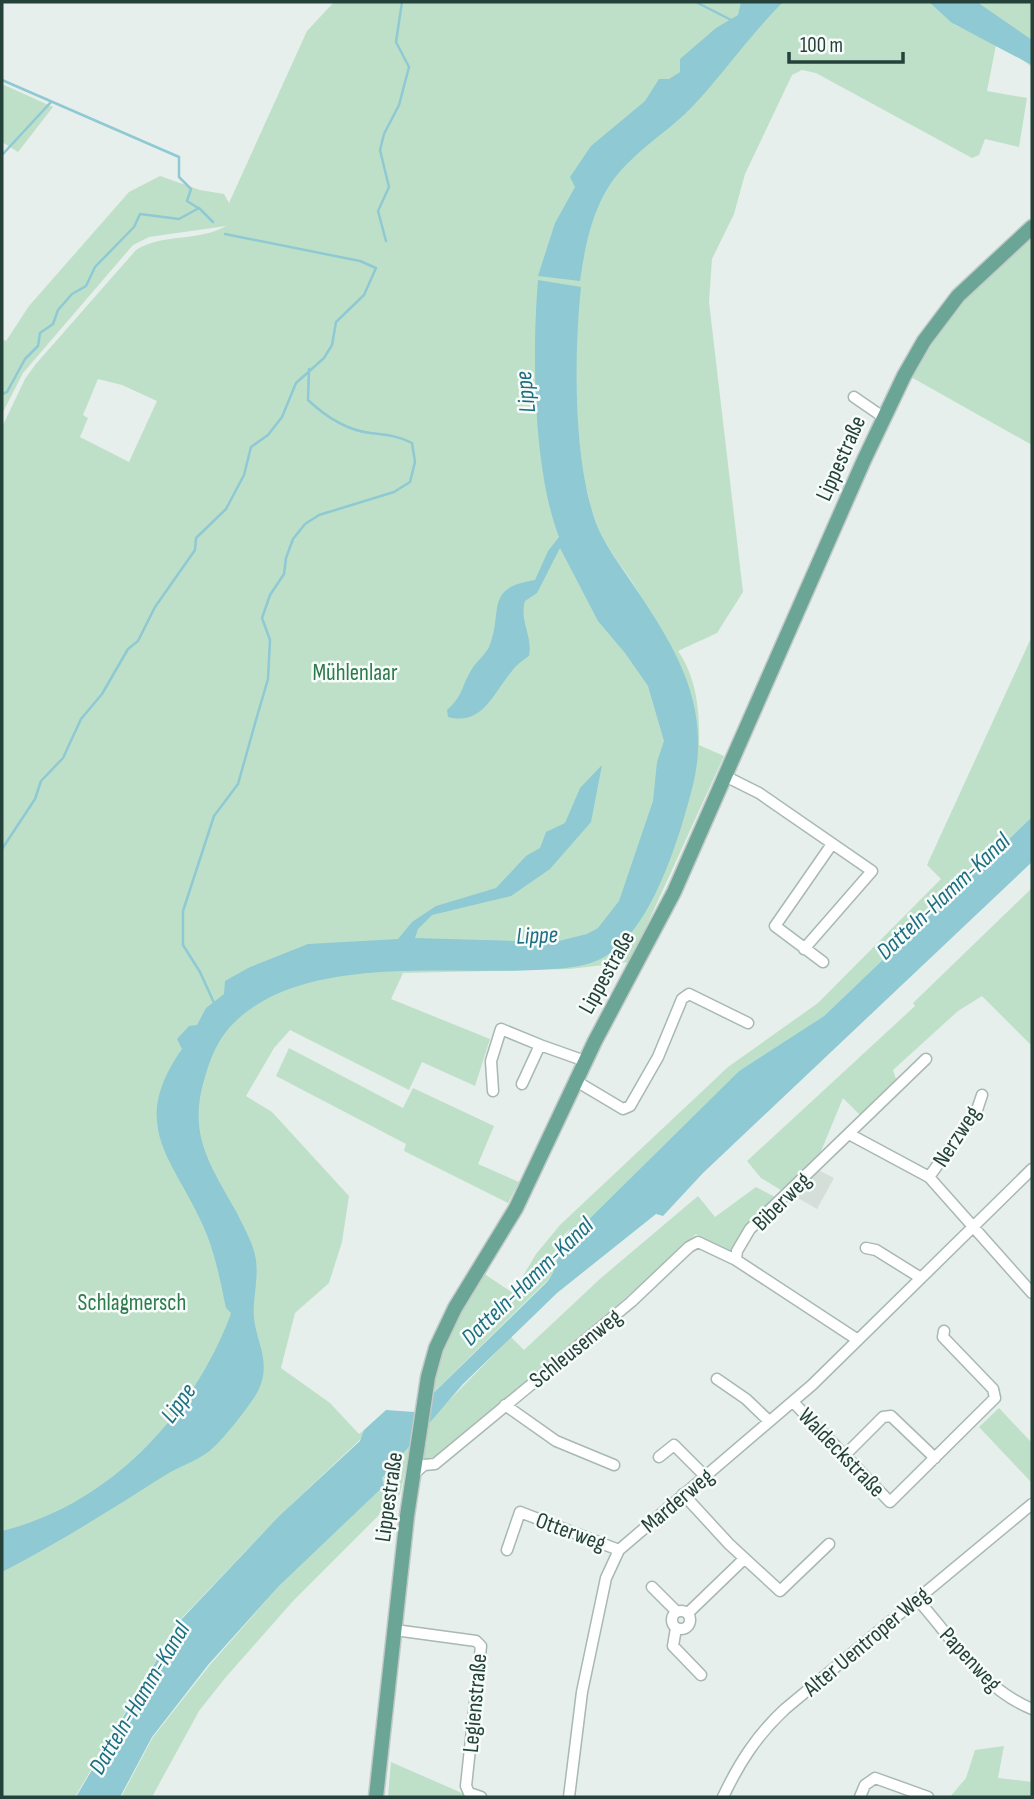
<svg xmlns="http://www.w3.org/2000/svg" width="1034" height="1799" font-family="'Sofia Sans Condensed',sans-serif">
  <rect width="100%" height="100%" fill="#e6efeb"/>
  <path fill="#d4dfda" d="M816 1169 834 1178 817 1209 791 1194Z"/>
  <path fill="#bfe0c8" fill-rule="evenodd" d="M334 2H929L955 25 996 45 987 91 1027 98 1019 147 985 139 979 155 972 158 816 73 802 70 792 75 745 174 734 214 712 259 709 302 743 592 717 633 678 651C697 678 700 713 699 745L724 756 630 962 569 969 403 973 391 999 490 1039 475 1086 422 1062 409 1090 290 1030 274 1048 246 1096 272 1112 349 1196 342 1242 329 1283 295 1313 281 1368 330 1403 359 1434 364 1430 365 1435 279 1516 179 1621 75 1797H2V427L25 379 35 365 136 250C163 233 198 242 226 226L149 237 133 245 23 373 2 414V339L6 341 29 306 129 192 160 176 200 190 224 194 229 203 307 31ZM579 306C573 365 575 468 596 523 607 552 630 574 643 601L598 538 577 448 574 321ZM98 379 122 385 157 401 129 462 80 437 88 418 83 415Z
    M941 2H1032V67Z
    M2 84 53 107 18 152 2 142Z
    M1032 238V445L911 377C942 325 983 273 1032 238Z
    M1032 636V817L824 1016 739 1071 578 1230 570 1229 564 1235 555 1273 426 1400 440 1344 480 1271 513 1293 536 1254 560 1225 728 1067 818 1003 941 879 927 865Z
    M1032 888V1046L982 996 958 1011 893 1070 897 1082 862 1117 843 1098 817 1161 784 1192 761 1178 747 1161 915 1006 913 1003Z
    M289 1048 403 1108 413 1088 494 1126 478 1164 519 1182 508 1203 404 1151 406 1144 276 1076Z
    M756 1187 775 1197 730 1254 696 1234 630 1294 434 1457 423 1460 427 1441 422 1431 430 1420 511 1337 524 1350 601 1278 698 1196 715 1217Z
    M999 1408 1032 1443 1031 1482 979 1427Z
    M411 1444 400 1494 294 1600 226 1677 199 1711 152 1797H121L153 1737 209 1666 279 1586 384 1486 382 1478Z
    M1004 1746 998 1778 1032 1782V1797H950L966 1778 975 1750Z
    M391 1762 471 1797H388Z"/>
  <path fill="#8ec9d4" d="M741 2H783C750 35 724 73 692 107 672 128 647 143 627 164 595 195 586 239 580 281L538 276 555 223 575 187 570 177 591 146 645 101 659 79H669L680 72V59L716 28 738 15Z
    M929 2H977L1032 40V65L952 23Z
    M538 280 581 287C574 355 573 459 596 523 605 546 621 566 634 586 677 650 713 708 692 789 679 838 657 910 620 945 596 969 566 968 535 970 443 975 296 953 229 1028 217 1042 210 1059 205 1077 187 1135 210 1164 237 1213 243 1226 252 1241 255 1255 260 1277 252 1297 254 1319 257 1343 271 1362 259 1389 253 1402 225 1437 214 1447 202 1459 182 1465 167 1474 112 1509 60 1542 2 1572V1531C108 1505 190 1418 229 1319L231 1313 226 1308C221 1284 216 1258 207 1235 178 1162 125 1130 182 1049L177 1039 189 1026 197 1025 206 1008 224 994 225 981 248 968 308 944 398 939 412 922 436 906 496 888 526 856 540 848 546 832 565 823 580 788 602 765 591 822 550 869 511 896 432 915 418 929 415 938 555 942 587 934 598 928 619 901 653 801 657 762 664 741 648 686 625 653 598 621 560 548 537 593 525 601C519 621 533 636 529 656 523 660 516 665 512 671 493 693 483 726 448 717L447 710C464 695 461 686 472 669 476 662 485 655 489 647 504 611 483 588 535 580L548 551 559 537C533 469 532 354 538 280Z
    M1032 817V862L703 1173 663 1216 656 1214 557 1293 463 1384 382 1478 384 1486 279 1586 208 1665 152 1737 120 1797H76L179 1622 279 1516 360 1441 364 1430 386 1410 414 1412 546 1283C561 1267 556 1244 571 1229L578 1230 739 1071 824 1016Z"/>
  <g fill="none" stroke-linecap="round" stroke-linejoin="round">
    <path stroke="#8ec9d4" stroke-width="2.5" d="M696 2 733 21
      M2 80 179 157V177L191 189 187 201 198 208
      M2 155 51 102
      M386 241 378 211 389 187 380 150 384 134 399 105 409 67 396 42 402 2
      M2 394 7 392 25 359 38 346 40 333 53 324 58 310 72 294 86 286 95 267 134 227 140 214 179 219 199 208 213 222
      M2 849 35 799 41 781 63 758 81 719 102 694 128 649 138 641 155 607 195 550 196 538 226 509 244 475 251 447 268 435 282 417 296 383 324 358 332 345 336 322 364 295 376 268 360 261 225 234
      M215 1005 200 972 183 945V911L214 816 238 784 256 720 268 679 270 640 262 618 270 595 284 574 286 558 293 539 305 524 319 515 394 492 410 482 415 462 412 443C396 435 386 435 370 433 346 430 325 416 308 400L309 369"/>
    <defs>
      <path id="minor" d="M854 397 883 417
        M725 776 759 793 872 871 804 949
        M823 962 775 926 832 844
        M576 1081 623 1109 630 1106 658 1057 682 999 689 994 748 1023
        M522 1084 540 1045 585 1061
        M493 1091 491 1061 501 1029 540 1045
        M849 1134 929 1177 1032 1293
        M929 1177 977 1110 982 1095
        M866 1248 876 1250 921 1278
        M736 1260 737 1251 750 1229 926 1059
        M717 1379 746 1399 769 1421
        M793 1402 890 1502 995 1398 993 1389 943 1337 944 1331
        M505 1405 556 1441 614 1465
        M845 1455 883 1417 891 1416 935 1458
        M659 1457 674 1445 705 1476
        M415 1473 424 1465 435 1464 631 1302 689 1247 698 1242 736 1260 858 1340
        M683 1494 729 1544 780 1591 829 1544
        M507 1550 520 1512 619 1550
        M652 1587 676 1611
        M917 1599C953 1639 981 1688 1032 1709
        M672 1620a9 9 0 1 1 18 0a9 9 0 1 1-18 0Z
        M688 1613 744 1559
        M676 1628 673 1646 701 1675
        M395 1630 476 1641 481 1646 466 1786 469 1793 481 1797
        M569 1797 582 1692 606 1578 619 1550 812 1385 1032 1169
        M723 1797C739 1763 757 1735 785 1709L1032 1504
        M860 1797 865 1785 875 1778 928 1797"/>
      <path id="major" d="M376 1797 407 1516 428 1377 436 1348 455 1308 516 1208 595 1041 674 892 864 460 904 376 924 341 958 296 1032 227"/>
    </defs>
    <use href="#minor" stroke="#a8b8b2" stroke-width="13"/>
    <use href="#major" stroke="#c2cac8" stroke-width="17"/>
    <use href="#minor" stroke="#fff" stroke-width="10"/>
    <use href="#major" stroke="#6aa596" stroke-width="14"/>
  </g>
  <g text-anchor="middle" stroke-width="5" stroke-linejoin="round" paint-order="stroke">
    <g font-size="23" fill="#24423a" stroke="#f7fbf9">
      <text transform="translate(840 458) rotate(-66)" y="8">Lippestraße</text>
      <text transform="translate(606 972) rotate(-61)" y="8">Lippestraße</text>
      <text transform="translate(956 1136) rotate(-57)" y="8">Nerzweg</text>
      <text transform="translate(781 1201) rotate(-45)" y="8">Biberweg</text>
      <text transform="translate(575 1348) rotate(-39)" y="8">Schleusenweg</text>
      <text transform="translate(842 1452) rotate(46)" y="8">Waldeckstraße</text>
      <text transform="translate(388 1497) rotate(-82)" y="8">Lippestraße</text>
      <text transform="translate(677 1500) rotate(-40)" y="8">Marderweg</text>
      <text transform="translate(571 1531) rotate(20)" y="8">Otterweg</text>
      <text transform="translate(866 1641) rotate(-40)" y="8">Alter Uentroper Weg</text>
      <text transform="translate(971 1659) rotate(47)" y="8">Papenweg</text>
      <text transform="translate(474 1703) rotate(-85)" y="8">Legienstraße</text>
    </g>
    <g font-size="23" fill="#2d7a4b" stroke="#f7fbf9">
      <text x="355" y="680">Mühlenlaar</text>
      <text x="132" y="1310">Schlagmersch</text>
    </g>
    <g font-size="24" font-style="italic" fill="#1c6f80" stroke="#f7fbf9">
      <text transform="translate(525 392) rotate(-96)" y="8">Lippe</text>
      <text transform="translate(943 896) rotate(-43)" y="8">Datteln-Hamm-Kanal</text>
      <text transform="translate(537 935) rotate(-2)" y="8">Lippe</text>
      <text transform="translate(527 1281) rotate(-44)" y="8">Datteln-Hamm-Kanal</text>
      <text transform="translate(178 1403) rotate(-54)" y="8">Lippe</text>
      <text transform="translate(139 1698) rotate(-59)" y="8">Datteln-Hamm-Kanal</text>
    </g>
  </g>
  <rect width="1034" height="1799" fill="none" stroke="#24423a" stroke-width="7"/>
  <path d="M789 52v10h114v-10" fill="none" stroke="#24423a" stroke-width="3.5"/>
  <text x="800" y="52" font-size="21" fill="#24423a" stroke="#f7fbf9" stroke-width="5" paint-order="stroke">100 m</text>
</svg>
